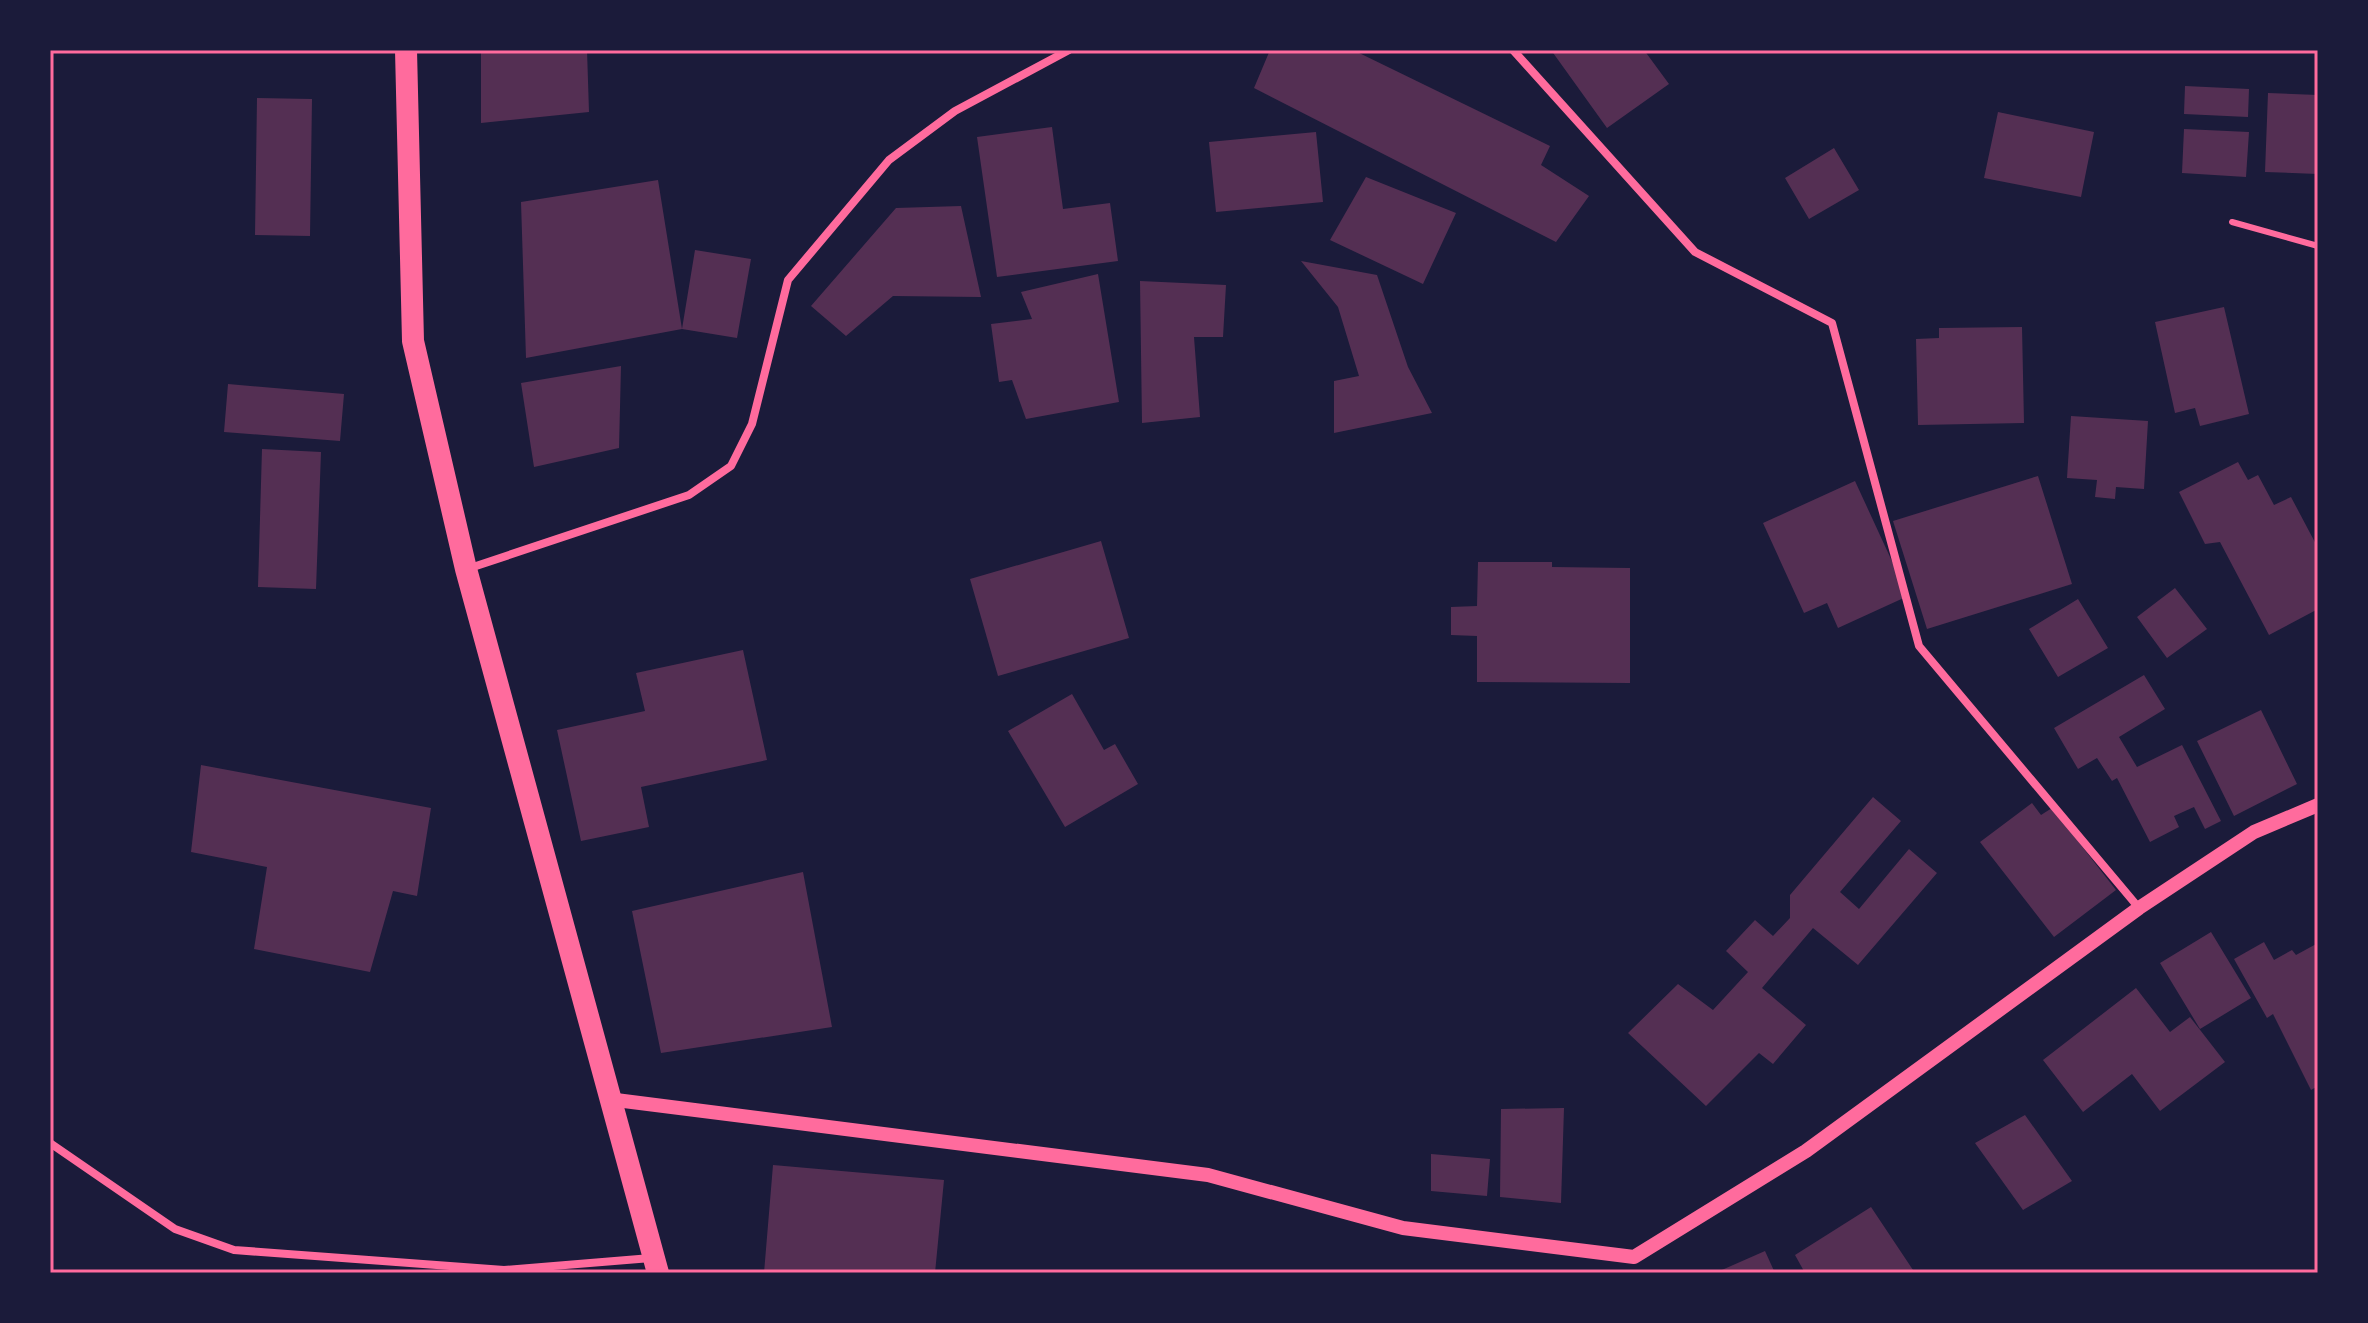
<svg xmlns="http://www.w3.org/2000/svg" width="2368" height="1323" font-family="'Archivo Narrow',sans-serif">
  <rect width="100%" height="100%" fill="#1b1b3a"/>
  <path fill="#542f53" d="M481 50H587L589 112 481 123Z
    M1270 50H1353L1550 146 1541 165 1589 196 1556 242 1254 88Z
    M1551 50H1644L1669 84 1607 128Z
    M2185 86 2249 89 2248 117 2184 114Z
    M2268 93 2318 95V174L2265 172Z
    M257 98 312 99 310 236 255 235Z
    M1998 112 2094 132 2081 197 1984 178Z
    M1052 127 1063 209 1110 203 1118 261 997 277 977 137Z
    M2184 129 2249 132 2246 177 2182 173Z
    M1316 132 1323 202 1216 212 1209 142Z
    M1834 148 1859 190 1809 219 1785 178Z
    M1366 177 1456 213 1423 284 1330 240Z
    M658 180 682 329 526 358 521 202Z
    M961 206 981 297 893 296 846 336 811 306 896 208Z
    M695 250 751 259 737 338 682 329Z
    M1301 261 1377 275 1408 367 1432 413 1334 433V381L1359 376 1338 307Z
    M1098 274 1119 402 1026 419 1012 380 999 382 991 324 1032 319 1021 292Z
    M1140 281 1226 285 1223 337H1194L1200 417 1142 423Z
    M2224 307 2249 414 2200 426 2195 408 2175 413 2155 322Z
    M2022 327 2024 423 1918 425 1916 339 1939 338V328Z
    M621 366 619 448 534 467 521 383Z
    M228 384 344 394 340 441 224 432Z
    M2071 416 2148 421 2144 489 2116 487 2115 499 2095 497 2097 480 2067 478Z
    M262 449 321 452 316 589 258 587Z
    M2238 462 2248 480 2258 475 2274 505 2291 497 2318 548V609L2269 635 2220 542 2205 544 2179 492Z
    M2038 476 2072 584 1927 629 1893 521Z
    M1855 481 1908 596 1838 628 1827 603 1804 613 1763 523Z
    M1101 541 1129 638 998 676 970 579Z
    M1478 562H1552V567L1630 568V683L1477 682V636L1451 635V607L1477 606Z
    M2175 588 2207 629 2167 658 2137 617Z
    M2078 599 2108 648 2058 677 2029 629Z
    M743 650 767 760 641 787 649 827 581 841 557 730 645 711 636 673Z
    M2144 675 2165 709 2119 737 2137 767 2182 745 2221 821 2205 829 2194 807 2174 816 2179 827 2150 842 2117 778 2112 781 2097 758 2078 769 2054 728Z
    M1072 694 1104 750 1115 744 1138 784 1065 827 1008 731Z
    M2261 710 2297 784 2234 816 2197 741Z
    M201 765 431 808 417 896 393 891 370 972 254 949 267 867 191 852Z
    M1873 797 1901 821 1840 892 1859 909 1909 849 1937 873 1858 965 1813 928 1762 988 1806 1025 1773 1064 1759 1053 1706 1106 1628 1033 1678 984 1713 1010 1748 972 1726 951 1755 920 1773 936 1790 918V895Z
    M2032 803 2041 815 2052 808 2116 890 2054 937 1980 842Z
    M803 872 832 1027 661 1053 632 911Z
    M2211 932 2251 998 2200 1029 2160 963Z
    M2264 942 2274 960 2292 950 2296 955 2318 943V1086L2311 1090 2273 1014 2267 1018 2234 959Z
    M2136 988 2170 1032 2190 1017 2225 1062 2160 1111 2132 1074 2083 1112 2043 1060Z
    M1564 1108 1561 1203 1500 1197 1501 1109Z
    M2025 1115 2072 1181 2023 1210 1975 1143Z
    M1431 1154 1490 1159 1487 1196 1431 1191Z
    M773 1165 944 1180 935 1273H764Z
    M1871 1207 1915 1273H1805L1795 1255Z
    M1765 1251 1775 1273H1715Z"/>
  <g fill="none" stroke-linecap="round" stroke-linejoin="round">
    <path stroke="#ff6b9d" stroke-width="6" d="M2232 222 2318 246"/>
    <path stroke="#ff6b9d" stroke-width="8" d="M1513 50 1695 252 1832 323 1919 646 2139 908
      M467 569 689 495 731 466 752 424 788 280 889 160 955 111 1069 50
      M50 1143 175 1229 234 1250 504 1270 651 1258"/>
    <path stroke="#ff6b9d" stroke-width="14" d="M608 1099 1208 1175 1403 1228 1634 1257 1806 1151 2139 908 2254 832 2318 805"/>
    <path stroke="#ff6b9d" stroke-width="22" d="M406 50 413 341 466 569 658 1273"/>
  </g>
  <rect width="2368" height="1323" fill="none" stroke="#1b1b3a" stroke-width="104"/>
  <rect x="52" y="52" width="2264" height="1219" fill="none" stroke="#ff6b9d" stroke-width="3"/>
</svg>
